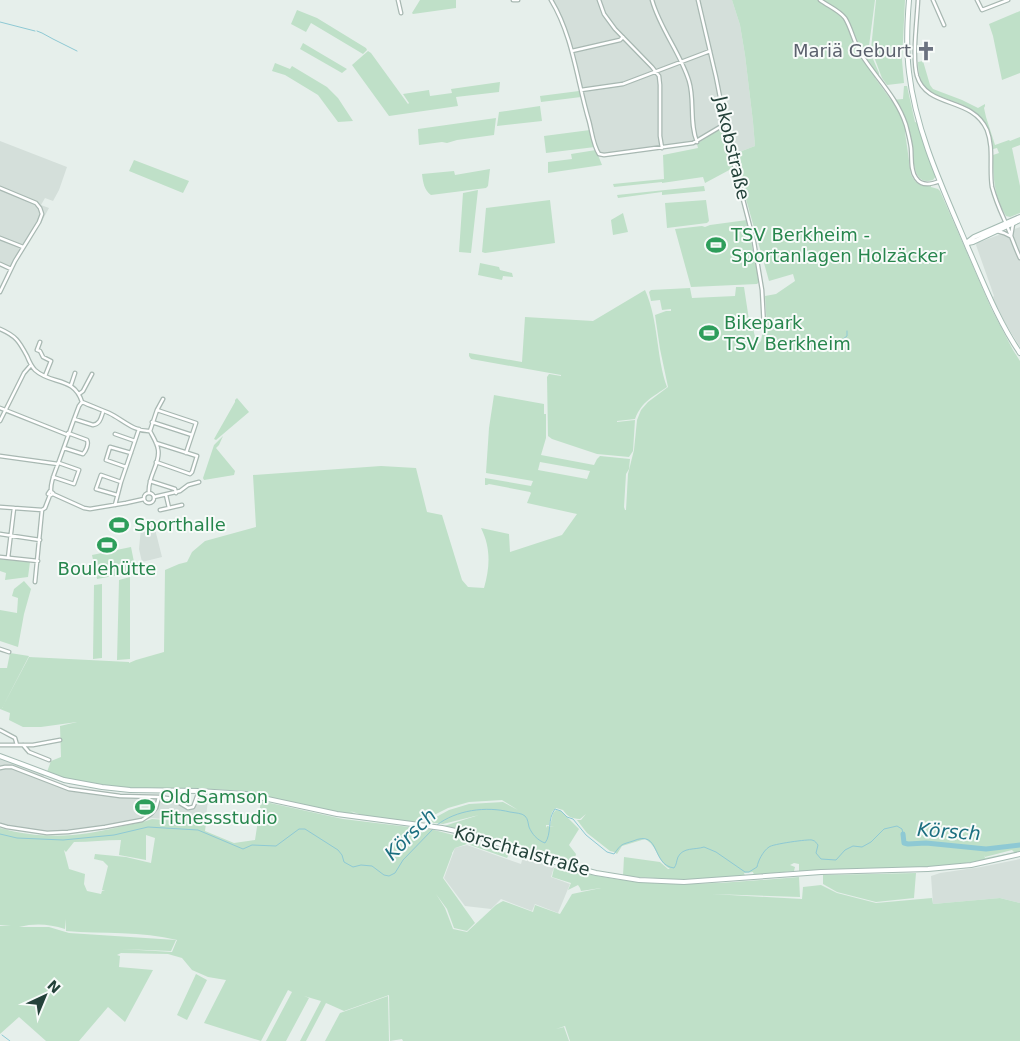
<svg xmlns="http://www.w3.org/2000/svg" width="1020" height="1041" font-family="'DejaVu Sans',sans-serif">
  <rect width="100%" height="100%" fill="#e6efeb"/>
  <path fill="#d4dfda" d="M553 0H732L740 25 745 55 753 122 755 146 734 154 727 123 723 124 702 137 690 143 604 154 601 153 598 147 588 112 572 48 563 20Z
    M0 141 67 167 59 190 53 201 45 198 41 205 49 208 42 221 20 254 13 268 0 262Z
    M1020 227V347L1005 323 996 305 993 297 994 296 976 245 977 243Z
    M154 525 162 557 142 562 139 549 141 528Z
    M0 756 45 773 43 778 69 789 120 796 173 799 188 808 197 804H203L208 801 205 823 152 818 105 827 47 833 0 825Z
    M467 845 521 864 523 857 554 867 551 877 570 884 558 913 535 904 532 911 501 899 491 909 465 906 444 878 455 848Z
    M1020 859V903L1000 898 933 904 931 876 940 873 981 867Z"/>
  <path fill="#bfe0c8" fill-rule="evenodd" d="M420 0H456V8L413 14 412 13Z
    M732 0H875L869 46 870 52 879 73V74L875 78 891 100 903 99 904 86H907L915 122 918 123 936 176 933 180C912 187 914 158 912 146 912 140 911 135 909 130L905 132 911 175C917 185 920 186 931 186V187L938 189 940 191 992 310 1013 350 1020 361V852L1015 853 1012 850 985 857 984 855 985 858 1011 853V855C978 862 945 866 911 868 874 870 837 869 799 871V864L794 863 790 865 795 867 794 871 754 875 753 872 744 873 745 876 687 880 623 876 624 857 660 862 668 869H670C656 860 658 846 645 839L622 846 617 854 614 852 610 851 587 833 577 820H581L586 814 580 819C571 818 569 818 563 810L556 808 552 812 549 825H546V828L547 826 554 827 550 826 553 813 556 810 561 811 579 829 569 845 576 854 574 862 568 860 567 864 475 833 444 826 479 815 443 824 427 822 449 810 469 804 503 802 518 810 502 800 469 802 448 808 422 821 416 822 363 816 367 815H362L350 811 358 815 316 808 242 791 196 788H129L74 781 47 772 51 761 61 757 60 726 77 722 41 727H23L9 720 10 713 0 709V668H7L10 653 29 656 2 708 29 657 129 662V663L136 660 164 652 165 570 179 564 187 562 192 552 205 541 256 527 253 475 381 466 416 468 427 512 442 515 462 580 468 587 484 588C490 567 491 548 481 528L509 534 510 552 562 535 577 514 527 503 531 493 530 492 489 484 487 485H485V478L531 486 533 481 486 473 489 428 494 395 544 404V414H546V438L541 455 594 465 597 459 600 456 630 459 629 469 626 474 624 507 625 510H626L628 474 634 450 637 420 641 410 648 402 668 387 660 349 655 315 666 311H671V309L662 310 660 300 651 301 649 292 651 290 690 288 692 298 735 296 736 287H744L749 320H751L757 345 761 341 763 330 767 327 765 296 776 294 795 281 793 274 769 281 737 167 734 154 755 146 753 122 745 55 740 25ZM540 462 590 471 587 479 538 470Z
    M876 0H905L902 60 904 83 887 85 882 78 871 49Z
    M297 10 317 18 366 48 367 50 363 54 311 23 306 32 291 24Z
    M1020 11V73L1002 80 993 36 989 24Z
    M303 43 347 69 342 73 300 49Z
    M368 51 371 53 408 104 409 103 403 94 429 90 430 96 452 93 451 89 500 82 499 92 456 97 458 106 389 116 352 65Z
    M923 61 930 85 933 89 962 100 978 108 985 104V106L984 108 986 117 995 145 1009 140 1010 141 1020 137V145L1012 148 1020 186V213L1010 217 1006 216C994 197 993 177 993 155L999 153 997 148 993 149V148C991 132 985 118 971 109 946 94 918 100 918 62Z
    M275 63 290 69 292 66 327 87 338 98 353 121 338 122 318 95 285 75 272 71Z
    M579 91 581 97 541 102 540 96Z
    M540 106 542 121 497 126 499 112Z
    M496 118 494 135 457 140 447 143 442 142 419 145 418 129Z
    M722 127 725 128 733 168 705 183 703 177 662 183V182L614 187 613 184 664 179 663 155 698 148 697 144Z
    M590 130 595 147 546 153 544 136Z
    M596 150 602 165 548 173V162L572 159 571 154Z
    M134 160 189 181 183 193 129 171Z
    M490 169 488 186 486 188 431 195C424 190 423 182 422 174L454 171 455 175Z
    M704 186 705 191 662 195V192L618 198 617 195Z
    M478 190 471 253 459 252 463 193Z
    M550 200 555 243 485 253 482 252 486 208Z
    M706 200 709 221 707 223 667 228 665 203Z
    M623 213 628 232 613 235 611 220Z
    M747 220 759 282 757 284 691 287 675 229 702 226 705 227 710 225Z
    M480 263 499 267 500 270 512 273 513 277 503 276 502 280 478 275Z
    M645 290C659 321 656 357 667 387 653 397 642 401 635 419L617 421V422L635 420 633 451 629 457 597 454 552 439 548 436 547 377 549 374 561 376V375L471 359 469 356V353L522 362 525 317 593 321Z
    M237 398 249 412 216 440 214 439 235 402V400Z
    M223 436 219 445 216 448 235 471 234 475 204 480 203 478 214 445Z
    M131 547 136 572 97 579 92 555Z
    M0 559 30 562 28 577 5 580 6 573 0 571Z
    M130 577V659L117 660 119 580Z
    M24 581 31 589 24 614 18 647 0 641V610L17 613 18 598 12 596 14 589Z
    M102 584V658L93 659 94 585Z
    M261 801 343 819 434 830 465 838 505 852 509 854 507 858 467 844 455 848 452 853V854L443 878 475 923 467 931 454 928 447 909 436 894 445 908 453 929 467 932 496 905 503 901 533 912 535 905 560 914 572 894 601 888 581 891 580 888 578 885 568 890 571 883 552 877 554 868C582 873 610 879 638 882 692 887 745 881 799 877L800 897 712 894 802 899 803 887 821 885 837 893 876 903 932 898 933 904 1000 898 1020 903V1041H570L565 1026 556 1029 564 1027 569 1041H403L402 1039 390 1041 389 995 344 1011 326 1003 306 1041H300L321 1001 304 996 309 998 286 1041H266L292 992 288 990 261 1041 204 1023 226 980 208 977 192 970 182 958 168 954 121 953 117 955 120 956 119 967 153 970 125 1022 108 1007 79 1041H46L19 1017 0 1034V926H11L0 925V828C24 835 49 837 73 835 97 833 122 826 146 821L152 819 206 823 205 831 234 843 255 840ZM146 835 155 838 151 863 126 857 95 854 94 859 103 861 108 866 102 890 105 891H102L101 894 87 891 84 884 85 874 69 869 64 850 66 852 74 842C90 842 105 840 121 840L119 855 146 860ZM66 919V931C103 934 142 931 177 940L172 952 122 949 171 951 176 940 69 933 49 927H19C35 923 49 924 65 929Z
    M916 873 914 898 876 902 837 892 823 884V875Z
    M196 974 207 980 187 1020 177 1015Z
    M388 996 389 1041H325L340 1013Z"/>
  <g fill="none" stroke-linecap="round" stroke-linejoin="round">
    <path stroke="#8ec9d4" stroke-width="1" d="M0 22 35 31
      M37 31 42 33 53 39 77 51
      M843 339 847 336V331
      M834 342 839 341
      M833 343H834
      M437 825C456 810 486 806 510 812 515 813 522 813 525 816 528 819 528 823 529 827 532 834 537 840 545 843 552 834 547 819 555 809L561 811 567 817 573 819 586 835 607 852 614 854C622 843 621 845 633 841 661 829 651 865 674 868 677 864 676 862 678 857 683 847 695 850 704 847L716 852 745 872H749L757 867C758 861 763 851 769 847 772 844 809 839 812 840 816 841 816 843 818 845L816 853 821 859 836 860 845 850 853 846 862 847 871 842 884 829 897 826 902 829 903 834
      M0 834 17 838 63 840 114 835 148 827 198 830 243 849 252 845 276 846 299 829H305L338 850 342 855 344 862 353 867 361 865 372 866 384 875 389 876 395 873 403 860 434 828
      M2 1035 10 1041"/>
    <path stroke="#8ec9d4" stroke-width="5" d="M903 834 904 843 908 844 926 843 986 849 1020 845"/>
    <defs>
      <path id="minor" d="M398 0 401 13
        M513 0H518
        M551 0C573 36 577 81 589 121 592 132 593 145 599 154L604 155 693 143 725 124
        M599 0 604 14 615 29 652 67 659 76 660 85V136L662 148
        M652 0C660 29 680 52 689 81 695 100 689 123 697 142
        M698 0 716 77 731 153 754 242 762 290 764 327
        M820 0C828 6 839 10 845 18 851 27 854 43 861 54 876 78 897 97 906 125 908 133 910 140 911 148 912 157 910 170 916 178 922 187 932 184 940 181
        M918 0C917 21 912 57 917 76 927 109 972 96 987 130 994 148 989 168 992 187 995 198 999 208 1004 219 1010 232 1014 245 1020 258
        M933 0 944 25
        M977 0 982 10 1008 0
        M572 51 620 40 623 37
        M581 90 623 84 710 51
        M0 188 36 203 40 208 42 214 39 222 15 261 0 292
        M997 231 1004 233 1010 236
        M1011 236 1013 224
        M0 238 23 247
        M0 264 11 269
        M0 329C16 336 19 341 27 356 29 361 31 366 35 370 51 385 74 376 82 402 91 406 100 409 109 413 122 419 134 432 150 431
        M40 342 37 350 40 351 43 357 51 361 45 376
        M71 385 75 373
        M79 394 83 391 92 374
        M0 408 68 435
        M157 410 196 423 186 453
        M74 419 93 425C100 424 101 418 103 412
        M0 421 24 373 31 365
        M152 422 192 435
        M150 431 157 410 163 399
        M115 434 135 441
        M156 443 197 456 192 472 190 474 156 462
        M64 448 83 454C86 451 89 444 87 440L68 433
        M0 456 58 464
        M126 467 106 460 110 447 131 453
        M53 477 74 484 79 470 59 463
        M150 481 175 489 176 493
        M50 491 53 493 51 495 48 494Z
        M51 491C50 481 56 470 59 461 66 442 72 424 79 406L82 402
        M149 493C147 477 161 463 158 449 157 443 153 437 150 431
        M144 498a5 5 0 1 1 10 0a5 5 0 1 1-10 0Z
        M53 494 84 508 90 509 126 503 144 499
        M117 495 96 489 101 475 121 482
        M166 495 169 508 182 505
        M154 497 180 491 188 485 199 482
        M115 505 121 482 139 429
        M0 507 42 510 45 508 50 495
        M160 510 169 508
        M0 534 40 540
        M0 557 38 561
        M8 558 14 508
        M35 582 42 510
        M0 649 9 652
        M0 730 15 738 17 745
        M0 745H33L60 740
        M23 745 29 752 49 760
        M0 768 5 767H12L69 789 120 796 159 797 173 799 188 808 193 807 194 805 199 791
        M0 825 7 827 47 833 68 832 105 827 142 820 151 814 156 808 159 797"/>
      <path id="secondary" d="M909 0C907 24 906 48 909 72 916 133 944 191 968 248 984 284 998 321 1020 353
        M966 243 974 237 1020 217
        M966 243H968L973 242 1020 220
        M0 756 64 780 102 787 130 790 199 791 245 794 337 814 442 828 474 835 541 858 573 867 596 873 639 880 684 882 821 872 928 869 971 865 1020 854"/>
    </defs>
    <use href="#minor" stroke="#a8b8b2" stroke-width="5"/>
    <use href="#secondary" stroke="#a4bbb3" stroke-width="6"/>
    <use href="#minor" stroke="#fff" stroke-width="2.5"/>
    <use href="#secondary" stroke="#fff" stroke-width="4"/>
  </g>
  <defs>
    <symbol id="church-bare" viewBox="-9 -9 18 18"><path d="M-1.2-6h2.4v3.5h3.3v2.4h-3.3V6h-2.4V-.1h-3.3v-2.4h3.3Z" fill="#6b7280" stroke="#f7fbf9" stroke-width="2.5" paint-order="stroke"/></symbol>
    <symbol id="stadium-bare" viewBox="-9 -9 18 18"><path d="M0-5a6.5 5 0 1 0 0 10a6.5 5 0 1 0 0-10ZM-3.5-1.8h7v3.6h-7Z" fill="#2e9e5b" stroke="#f7fbf9" stroke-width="2.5" paint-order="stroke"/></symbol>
  </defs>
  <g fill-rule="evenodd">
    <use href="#church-bare" x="912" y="37" width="28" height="28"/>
    <use href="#stadium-bare" x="702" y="231" width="28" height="28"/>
    <use href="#stadium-bare" x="695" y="319" width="28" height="28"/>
    <use href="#stadium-bare" x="105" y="511" width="28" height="28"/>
    <use href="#stadium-bare" x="93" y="531" width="28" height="28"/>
    <use href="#stadium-bare" x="131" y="793" width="28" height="28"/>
  </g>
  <g text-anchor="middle" stroke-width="4" stroke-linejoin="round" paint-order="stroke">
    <g font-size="18" fill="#5b616d" stroke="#f7fbf9" text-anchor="end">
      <text x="911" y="57">Mariä Geburt</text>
    </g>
    <g font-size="18" fill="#24423a" stroke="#f7fbf9">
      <text transform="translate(732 148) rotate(77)" y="6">Jakobstraße</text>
      <text transform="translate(522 851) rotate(16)" y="6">Körschtalstraße</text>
    </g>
    <g font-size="18" fill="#27864d" stroke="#f7fbf9" text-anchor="start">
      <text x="731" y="241">TSV Berkheim -<tspan x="731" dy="21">Sportanlagen Holzäcker</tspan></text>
      <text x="724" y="329">Bikepark<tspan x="724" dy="21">TSV Berkheim</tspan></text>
      <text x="134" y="531">Sporthalle</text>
      <text x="107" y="575" text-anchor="middle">Boulehütte</text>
      <text x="160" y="803">Old Samson<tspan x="160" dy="21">Fitnessstudio</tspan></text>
    </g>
    <g font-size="19" font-style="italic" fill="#1c6f80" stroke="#f7fbf9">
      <text transform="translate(949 831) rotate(4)" y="7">Körsch</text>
      <text transform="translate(410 834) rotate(-45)" y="7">Körsch</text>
    </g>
  </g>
  <g transform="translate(45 996) rotate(44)" stroke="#f7fbf9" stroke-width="4" paint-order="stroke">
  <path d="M0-4L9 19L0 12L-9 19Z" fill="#24423a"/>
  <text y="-8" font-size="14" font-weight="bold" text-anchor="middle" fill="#24423a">N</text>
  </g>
</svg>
